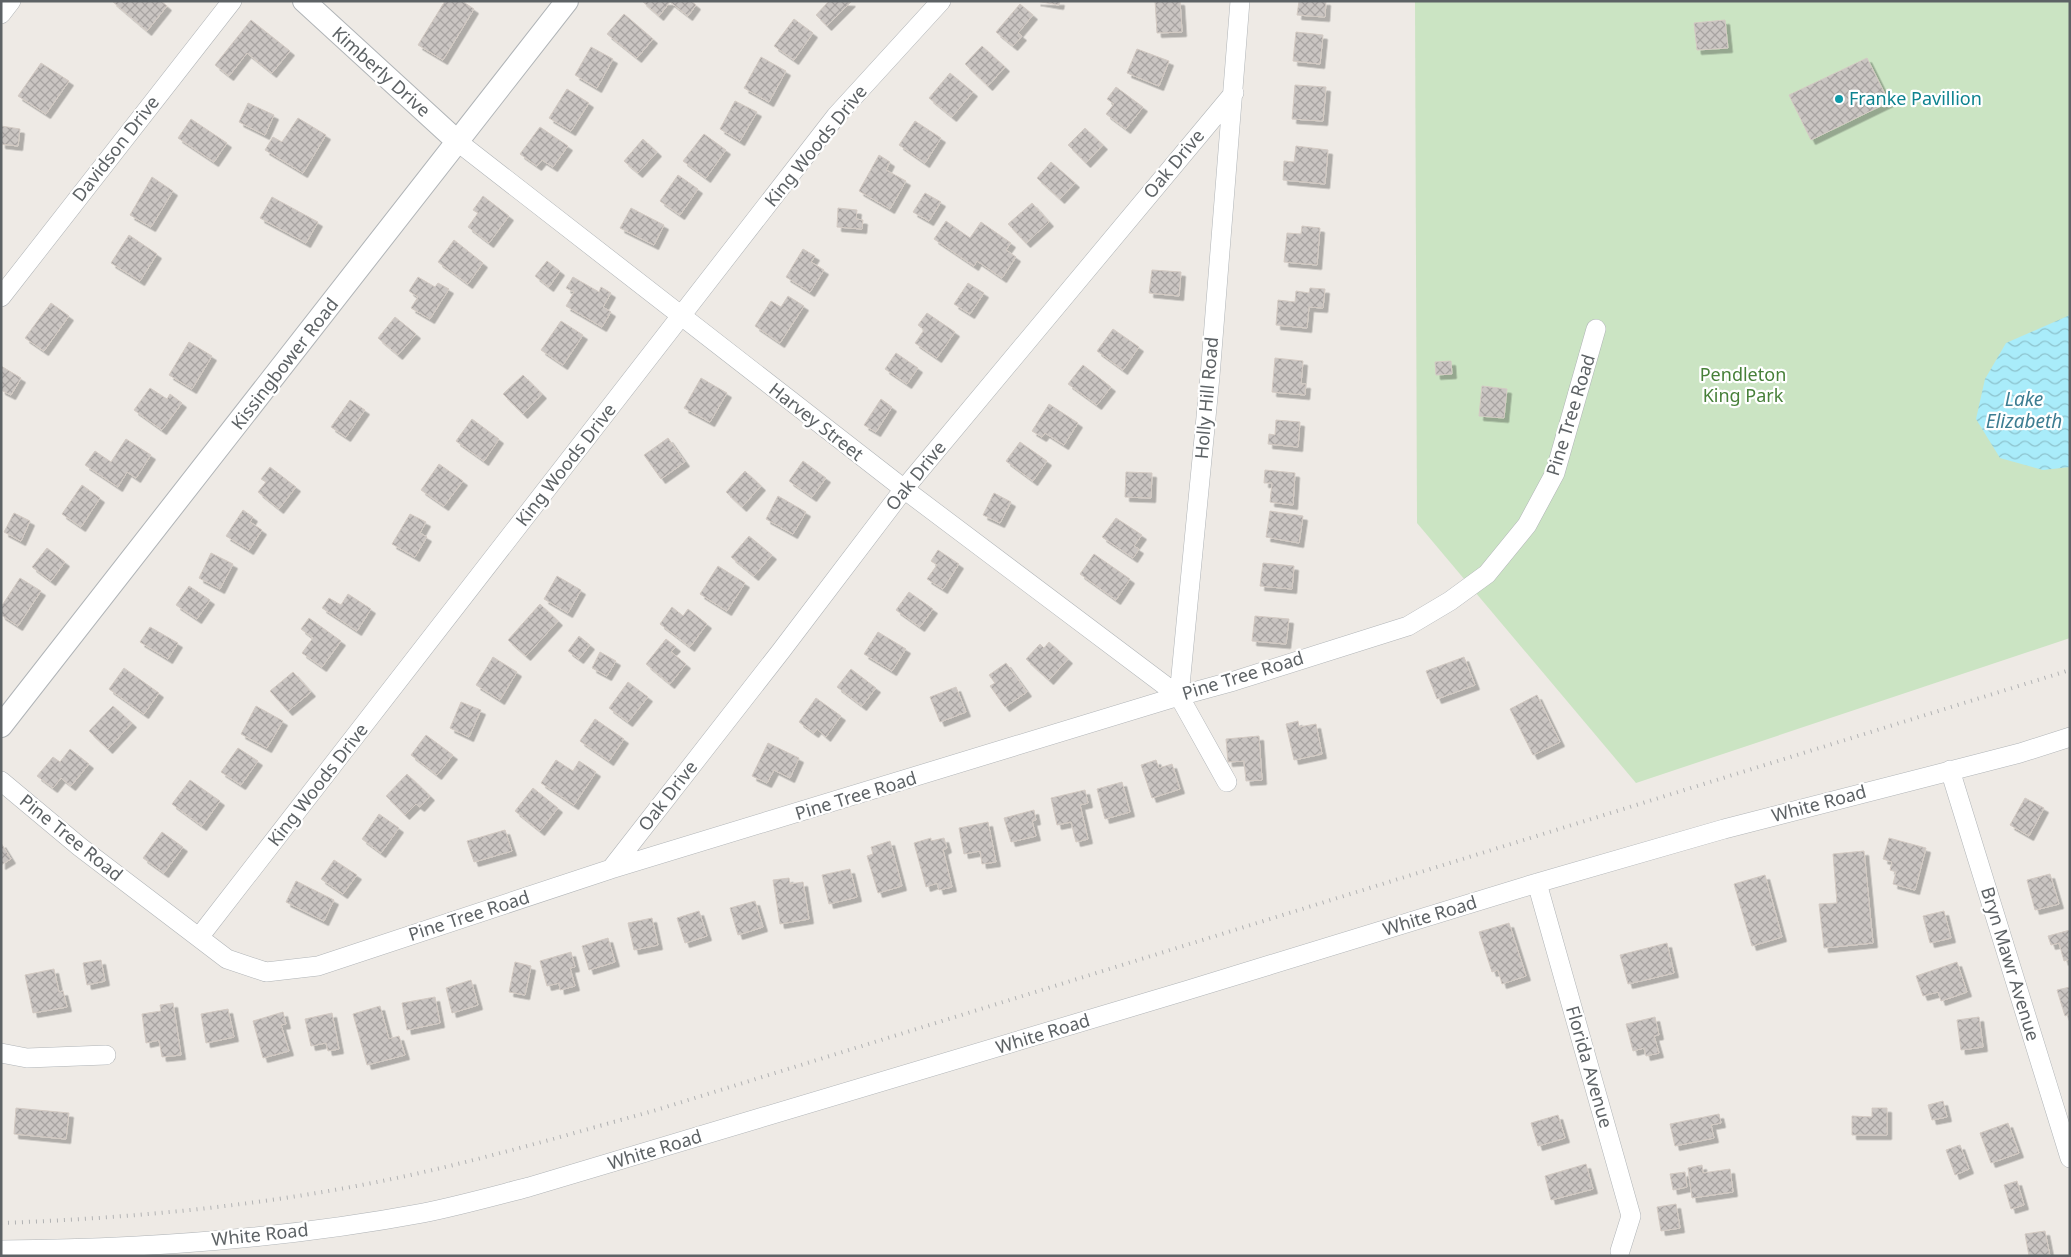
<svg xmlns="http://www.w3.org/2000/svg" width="2071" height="1257" font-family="'Noto Sans',sans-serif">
  <defs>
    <pattern id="water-waves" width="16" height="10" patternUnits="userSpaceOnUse" patternTransform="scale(1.25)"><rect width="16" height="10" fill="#a9ecfa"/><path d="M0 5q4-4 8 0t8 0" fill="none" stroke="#8dc3ce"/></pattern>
    <pattern id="building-cross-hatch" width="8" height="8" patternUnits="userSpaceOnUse" patternTransform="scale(1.25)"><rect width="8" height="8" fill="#cac5c2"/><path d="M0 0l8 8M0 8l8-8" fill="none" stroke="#a7a3a1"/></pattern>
    <filter id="shadow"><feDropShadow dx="4.5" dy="4.5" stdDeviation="0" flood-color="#0004"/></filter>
  </defs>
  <rect width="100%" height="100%" fill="#eeeae5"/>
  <path fill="#cbe4c3" d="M1415 1H2070V638L1636 783 1417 523Z"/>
  <path fill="url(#water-waves)" d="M2070 315V467L2043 470 2000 458 1976 419 1985 379 2006 343Z"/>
  <path fill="url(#building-cross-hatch)" stroke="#d3cac3" filter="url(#shadow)" d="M112 1H161L167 6 147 31Z
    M445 1H462L474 9 443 60 418 45Z
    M642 1H691L696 5 688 16 670 2 659 16Z
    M829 1 851 2 827 26 816 15Z
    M1036 1H1060L1059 5Z
    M1155 1H1180L1182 32 1157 33Z
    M1299 1H1326L1325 17 1297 15Z
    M1020 4 1033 15 1018 33 1022 36 1013 46 996 32Z
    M624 14 653 39 637 58 607 34Z
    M794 19 813 33 794 60 774 46Z
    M251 20 290 51 272 73 247 53 229 76 215 65Z
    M1725 20 1728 48 1697 50 1694 23Z
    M1296 32 1323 35 1320 64 1293 61Z
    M982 46 1005 67 988 86 965 64Z
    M591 47 613 59 597 88 575 75Z
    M1137 49 1169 61 1159 86 1127 73Z
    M761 57 786 71 769 102 744 88Z
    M1867 58 1889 102 1811 140 1789 95Z
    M41 63 69 81 46 114 18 96Z
    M950 73 973 92 952 117 929 98Z
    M1295 85 1326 87 1323 121 1292 119Z
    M1116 87 1143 107 1126 129 1106 114 1114 104 1107 99Z
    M567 89 589 103 571 131 549 118Z
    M735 101 757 112 740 141 720 129Z
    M248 103 274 115 265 135 239 122Z
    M298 118 326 135 303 173 265 150 273 137 282 142Z
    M191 119 227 143 214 162 178 138Z
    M915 121 941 138 925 163 899 145Z
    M1 126 20 129 18 146 1 144Z
    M540 127 568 146 553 167 542 160 537 166 520 154Z
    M1085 128 1103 145 1086 163 1068 145Z
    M704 134 726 150 706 178 683 161Z
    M643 139 657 152 638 173 624 161Z
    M1296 146 1328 150 1325 184 1283 180 1284 161 1294 162Z
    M879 155 890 162 886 170 906 181 890 209 859 191Z
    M1051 162 1075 183 1060 199 1037 178Z
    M678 175 698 189 680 215 660 201Z
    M152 177 173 191 151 227 130 215Z
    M925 193 941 202 929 221 913 212Z
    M483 196 509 216 489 243 468 227 478 213 473 210Z
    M272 197 318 222 306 243 260 218Z
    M1032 203 1049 222 1026 243 1008 224Z
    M631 208 664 225 654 245 620 228Z
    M838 208 857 210 856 219 863 220 862 229 837 227Z
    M946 221 970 238 981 222 1011 243 1006 250 1016 257 1002 278 977 261 974 266 934 239Z
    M1302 226 1320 228 1317 265 1284 262 1287 233 1301 234Z
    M129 235 157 254 140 281 111 263Z
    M454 240 483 263 468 284 438 262Z
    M803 249 815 256 811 262 824 270 810 292 786 277Z
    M547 261 560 271 549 287 535 276Z
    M1152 270 1181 272 1179 296 1149 293Z
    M418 277 435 287 438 283 449 289 430 319 411 308 418 297 409 291Z
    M573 277 599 292 601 287 611 293 603 307 611 312 602 327 566 306 574 292 566 288Z
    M968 283 984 293 970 314 954 304Z
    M1310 288 1325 289 1323 308 1309 307 1307 328 1276 325 1278 300 1295 302 1296 291 1309 293Z
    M788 296 804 306 780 343 755 326 771 301 781 307Z
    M51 303 69 316 44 351 25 338Z
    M927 313 955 332 937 358 915 343 924 330 918 325Z
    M395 317 416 334 398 355 378 338Z
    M561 321 583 335 563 365 541 350Z
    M1113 329 1139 347 1123 370 1097 351Z
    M189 342 212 356 192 389 169 375Z
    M896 353 918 368 907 384 885 369Z
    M1275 358 1303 361 1301 384H1306L1305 395 1272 392Z
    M1451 361 1452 374 1436 375 1435 362Z
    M1083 365 1111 387 1097 405 1068 384Z
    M1 366 21 378 11 395 1 390Z
    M523 375 542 394 523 414 503 394Z
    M701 378 727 393 710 422 684 408Z
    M1482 386 1507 389 1504 418 1479 416Z
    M150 388 167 399 170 394 182 403 162 430 134 410Z
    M881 399 892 407 876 432 864 425Z
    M350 400 365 410 346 437 331 427Z
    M1049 404 1078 423 1064 445 1045 433 1042 437 1032 431Z
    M472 419 499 439 484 461 456 441Z
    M1276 420 1300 422 1298 447 1268 444 1269 434 1275 435Z
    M668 438 685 462 661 479 644 455Z
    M126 439 151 455 136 478 127 472 118 487 85 465 95 451 111 462Z
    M1020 442 1047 461 1033 481 1006 461Z
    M803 461 826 478 812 497 789 481Z
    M439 464 463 481 444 506 421 490Z
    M270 467 296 487 279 509 258 492 266 482 261 479Z
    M1265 470 1295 473 1293 505 1270 502 1272 483H1264Z
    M745 471 761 486 742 507 726 492Z
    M1126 472 1152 473 1151 498 1125 497Z
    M82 485 100 498 81 527 62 514Z
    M994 493 1011 502 1000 523 983 515Z
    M778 496 806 512 793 534 766 519Z
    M243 510 253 517 250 522 262 530 249 550 226 536Z
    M1270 511 1303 516 1299 543 1266 537Z
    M14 513 30 521 21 541 4 532Z
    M410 514 426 522 420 533 427 537 415 557 392 544Z
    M1116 518 1142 535 1134 546 1139 549 1133 558 1102 537Z
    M749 536 772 555 754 576 731 557Z
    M47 548 65 562 51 581 32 567Z
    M938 550 959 564 943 589 927 579 937 565 931 561Z
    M211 553 233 564 220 589 199 578Z
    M1094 554 1130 579 1116 600 1080 574Z
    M1263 563 1294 566 1292 589 1260 586Z
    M718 566 745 583 727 611 700 594Z
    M557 576 581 590 568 613 544 599Z
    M20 578 41 591 18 626 1 615V607Z
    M189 586 210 600 197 619 176 605Z
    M909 592 933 609 920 627 896 610Z
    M348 594 371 609 357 631 322 608 329 598 341 605Z
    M540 604 558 621 526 656 508 640Z
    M672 607 683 616 688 609 707 624 690 647 660 624Z
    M1255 616 1289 619 1286 644 1252 641Z
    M309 618 341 641 322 667 302 653 313 638 301 629Z
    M150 627 178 643 168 659 140 642Z
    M878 632 906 649 892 671 864 654Z
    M579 636 590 645 579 659 568 651Z
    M666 639 676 647 671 652 686 664 670 684 646 664Z
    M1049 642 1068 659 1049 680 1026 659 1040 644 1044 648Z
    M600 652 616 661 607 676 592 668Z
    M493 657 517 672 500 700 476 685Z
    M1464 657 1475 685 1437 699 1426 671Z
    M1006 663 1027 692 1005 707 990 686 995 683 989 675Z
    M124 668 159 693 144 714 109 689Z
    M851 669 876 688 862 706 837 687Z
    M293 672 311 692 288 711 270 691Z
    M628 682 648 697 628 722 609 708Z
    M956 687 966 712 940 722 930 697Z
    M1537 695 1560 742 1533 755 1510 709Z
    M816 698 841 716 826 737 817 729 814 733 799 722Z
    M461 702 481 710 469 737 450 728Z
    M113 706 132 723 108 749 89 731Z
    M256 706 283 721 267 748 241 734Z
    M595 719 624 739 609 761 580 741Z
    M1298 721 1299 727 1316 724 1322 754 1294 760 1286 724Z
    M426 735 453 755 437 775 411 755Z
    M1259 736 1262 780 1246 781 1244 761 1228 762 1226 739Z
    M768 743 799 758 790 778 774 770 767 783 752 776Z
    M238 748 258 761 241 785 221 772Z
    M70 749 89 764 71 786 61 778 53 788 37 776 53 757 60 762Z
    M556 760 573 771 579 761 596 772 574 805 541 783Z
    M1156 760 1159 768 1172 764 1180 789 1152 798 1141 765Z
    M407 774 430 796 420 807 416 804 405 815 386 796Z
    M190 780 220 801 202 826 172 804Z
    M1122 782 1130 812 1105 819 1097 789Z
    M533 788 558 808 540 831 515 811Z
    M1085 790 1088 803 1080 805 1088 839 1076 842 1071 822 1057 825 1051 798Z
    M2025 798 2044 808 2029 836 2010 825Z
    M1034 810 1036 820 1032 821 1036 836 1011 842 1004 818Z
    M379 814 399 828 381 853 362 839Z
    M988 822 996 862 982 864 980 851 964 854 959 828Z
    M505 830 512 851 474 862 467 841Z
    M162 832 183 847 164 873 143 858Z
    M931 838V841L944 838 947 848 943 850 952 887 939 890 937 883 926 887 914 843Z
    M1889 838 1926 848 1915 890 1893 884 1896 872 1890 870 1892 862 1883 859Z
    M890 841 902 886 878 893 867 856 873 854 871 847Z
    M1 843 11 859 1 865Z
    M1864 851 1873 943 1824 948 1819 904 1837 903 1833 854Z
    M334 860 357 875 343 894 321 879Z
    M850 869 857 897 829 904 822 875Z
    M2050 874 2059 904 2035 910 2027 880Z
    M1765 875 1782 937 1752 946 1734 884Z
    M789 878 790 884 803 882 809 919 780 924 773 880Z
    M296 881 334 900 324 921 286 902Z
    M755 901 763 927 738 935 730 908Z
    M699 911 707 936 685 943 677 918Z
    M1944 911 1951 938 1930 943 1923 916Z
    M652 918 658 945 634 950 628 923Z
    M1509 923 1526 976 1502 984 1498 970 1492 972 1479 932Z
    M2070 930V959L2064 961 2059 943 2051 945 2048 936Z
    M608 938 615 962 589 970 582 946Z
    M1667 943 1674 973 1628 984 1620 955Z
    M571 952 575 967 570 968 575 986 560 990 559 983 547 986 540 961Z
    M101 960 105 981 87 985 83 963Z
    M515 962 531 966 525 995 509 992Z
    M1957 962 1967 992 1941 1001 1938 992 1923 996 1916 976Z
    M54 969 59 992 63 991 67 1007 33 1013 25 975Z
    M471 980 478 1005 452 1013 446 988Z
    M2070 987V1014L2065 1016 2057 990Z
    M435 997 440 1023 407 1030 402 1003Z
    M173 1003 181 1055 162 1057 159 1040 146 1043 142 1014 161 1011 160 1005Z
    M380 1006 389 1039 399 1036 405 1055 367 1065 353 1014Z
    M228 1009 234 1037 206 1043 201 1014Z
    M283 1012 286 1024 281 1025 289 1051 263 1058 253 1021Z
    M332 1013 339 1049 328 1051 326 1043 311 1046 305 1019Z
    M1655 1017 1659 1035 1654 1036 1659 1053 1646 1056 1644 1048 1633 1051 1626 1024Z
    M1979 1017 1983 1047 1961 1050 1957 1020Z
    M1943 1101 1947 1117 1932 1120 1928 1105Z
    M16 1108 69 1113 66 1139 14 1134Z
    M1872 1108H1887V1135H1852V1116L1872 1117Z
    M1719 1114 1721 1123 1711 1125 1714 1138 1675 1146 1670 1124Z
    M1558 1115 1565 1138 1538 1146 1531 1123Z
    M2008 1123 2019 1153 1991 1163 1980 1133Z
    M1960 1145 1969 1169 1955 1175 1946 1150Z
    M1586 1164 1593 1189 1551 1200 1545 1176Z
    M1702 1165 1703 1173 1730 1169 1733 1192 1692 1198 1688 1168Z
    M1685 1172 1687 1187 1673 1190 1670 1174Z
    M2017 1181 2024 1205 2011 1209 2004 1185Z
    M1676 1204 1680 1228 1661 1231 1657 1207Z
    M2045 1231 2050 1256H2029L2025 1234Z"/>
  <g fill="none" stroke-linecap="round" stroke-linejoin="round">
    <defs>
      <path id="minor" d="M1 14 11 1
        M458 142 904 489 1179 696
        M1 297 232 1
        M1950 770 2070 1158
        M1 781 80 847 227 959 266 972 318 966 611 869 1179 696 1234 681 1408 626 1450 601 1487 574 1527 525 1555 473 1596 329
        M1227 782 1179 696 1210 376 1240 1
        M611 869 781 651 904 489 1234 93
        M1537 883 1631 1216 1620 1251
        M200 936 836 116 941 1
        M1 1053 27 1058 106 1055
        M1 1250C142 1249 284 1239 423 1213 458 1206 494 1196 529 1187L1188 990 1537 883 1724 829 2020 753 2070 737"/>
      <path id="tertiary" d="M304 1 458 142
        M1 726 567 1"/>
    </defs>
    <use href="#minor" stroke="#b0b4b7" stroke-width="20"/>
    <use href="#tertiary" stroke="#b0b4b7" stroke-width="24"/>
    <use href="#minor" stroke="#fff" stroke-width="19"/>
    <use href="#tertiary" stroke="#fff" stroke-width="22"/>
    <path stroke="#b1b2b3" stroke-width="4" stroke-dasharray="1 6" stroke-linecap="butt" d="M1 1223C139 1218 280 1204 415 1174 495 1156 574 1133 653 1111L2070 670"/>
  </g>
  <circle fill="#0f9aa8" stroke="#fff" stroke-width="2" cx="1839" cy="99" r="5"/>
  <g text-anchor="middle" stroke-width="4.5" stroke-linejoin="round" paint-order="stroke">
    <g font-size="18" fill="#5d6265" stroke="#fff">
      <text transform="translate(381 72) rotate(42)" y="6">Kimberly Drive</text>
      <text transform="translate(816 146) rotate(-51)" y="6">King Woods Drive</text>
      <text transform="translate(116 149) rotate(-52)" y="6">Davidson Drive</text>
      <text transform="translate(1174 164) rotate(-50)" y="6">Oak Drive</text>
      <text transform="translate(285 364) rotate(-52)" y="6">Kissingbower Road</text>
      <text transform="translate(1207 398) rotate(-85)" y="6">Holly Hill Road</text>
      <text transform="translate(1571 415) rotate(-73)" y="6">Pine Tree Road</text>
      <text transform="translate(816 422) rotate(38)" y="6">Harvey Street</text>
      <text transform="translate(566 465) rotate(-52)" y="6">King Woods Drive</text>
      <text transform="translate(916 476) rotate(-51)" y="6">Oak Drive</text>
      <text transform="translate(1243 676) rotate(-17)" y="6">Pine Tree Road</text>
      <text transform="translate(318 785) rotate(-52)" y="6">King Woods Drive</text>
      <text transform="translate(668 796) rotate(-52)" y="6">Oak Drive</text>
      <text transform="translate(856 796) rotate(-17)" y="6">Pine Tree Road</text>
      <text transform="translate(1819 804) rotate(-15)" y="6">White Road</text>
      <text transform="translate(71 838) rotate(39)" y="6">Pine Tree Road</text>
      <text transform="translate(469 916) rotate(-18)" y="6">Pine Tree Road</text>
      <text transform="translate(1430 916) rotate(-17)" y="6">White Road</text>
      <text transform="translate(2010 964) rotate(73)" y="6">Bryn Mawr Avenue</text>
      <text transform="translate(1043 1034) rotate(-17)" y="6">White Road</text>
      <text transform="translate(1589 1067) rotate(74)" y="6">Florida Avenue</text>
      <text transform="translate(655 1150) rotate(-17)" y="6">White Road</text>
      <text transform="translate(260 1235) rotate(-6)" y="6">White Road</text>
    </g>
    <g font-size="18" fill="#0d838f" stroke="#fff" text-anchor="start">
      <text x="1849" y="105">Franke Pavillion</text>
    </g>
    <g font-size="18" fill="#478039" stroke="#fff">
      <text x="1743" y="381">Pendleton<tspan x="1743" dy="21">King Park</tspan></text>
    </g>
    <g font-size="19" font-style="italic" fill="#3d7d92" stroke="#fff">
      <text x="2024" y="406">Lake<tspan x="2024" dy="22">Elizabeth</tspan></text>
    </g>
  </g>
  <rect width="2071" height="1257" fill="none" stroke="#5d6265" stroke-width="5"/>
</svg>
